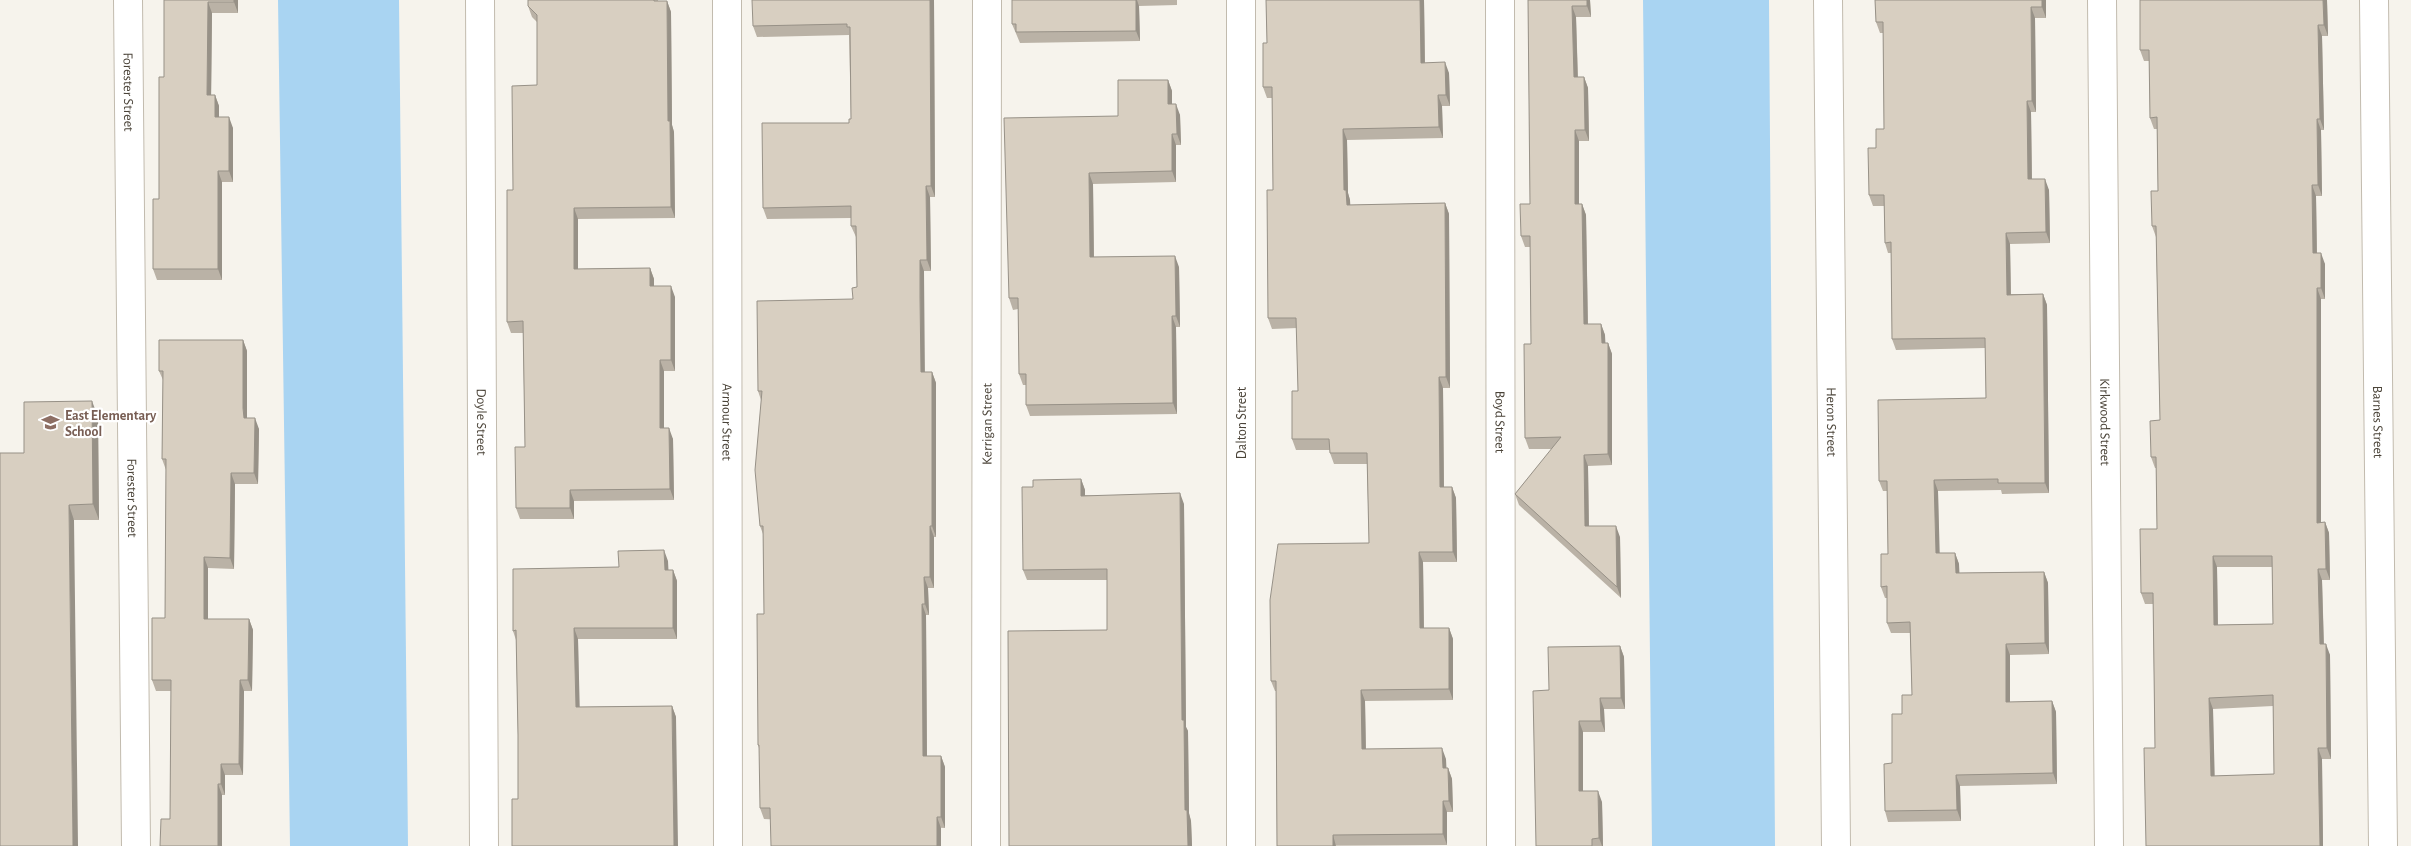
<svg xmlns="http://www.w3.org/2000/svg" width="2411" height="846" font-family="'Alegreya Sans',sans-serif">
  <rect width="100%" height="100%" fill="#f6f3ec"/>
  <path fill="#a9d4f2" d="M278 0H399L408 846H290Z
    M1643 0H1769L1775 846H1652Z"/>
  <g fill="none" stroke-linecap="round" stroke-linejoin="round">
    <defs>
      <g id="minor">
        <path id="s1" d="M128 0 136 846"/>
        <path id="s2" d="M480 0 484 846"/>
        <path id="s3" d="M727 0 728 846"/>
        <path d="M1241 0V846"/>
        <path id="s4" d="M1500 0 1501 846"/>
        <path id="s5" d="M1828 0 1836 846"/>
        <path id="s6" d="M2102 0 2109 846"/>
        <path id="s7" d="M2374 0 2383 846"/>
        <path id="s8" d="M986 846 987 0"/>
      </g>
    </defs>
    <use href="#minor" stroke="#c2bbae" stroke-width="30"/>
    <use href="#minor" stroke="#fff" stroke-width="28"/>
  </g>
  <path fill="#bab2a6" fill-rule="evenodd" d="M164 0H238V13H212L211 95H215L219 106V117L233 128V182H222V280H157L153 269 159 199 164 77Z
    M658 0V1H667L671 12 672 125 674 132 675 218 578 219V269L650 268 654 279V286L675 297V371H664V428L673 439 674 500 574 501V519H520L516 508 525 447 523 333H511L507 322 513 190 537 85V22L532 17 528 6Z
    M934 0 935 197H930L931 271H924V372H932L936 383V537H934V588H928L929 615H926L927 756H941L945 767V828L764 819 760 808V751L758 745 764 614 763 534 760 526 761 400 758 391 853 299 857 287 856 237 851 226V218L767 219 763 208 849 123 851 119 849 35 757 37 753 26Z
    M1012 0H1177V5L1139 6 1140 41 1020 43 1012 24Z
    M1266 0H1424L1425 63 1449 73 1450 106H1442L1443 138 1347 140 1348 193 1350 200V205L1445 203 1449 214 1450 388H1443L1444 487H1452L1456 498 1457 562H1423L1424 628H1449L1453 639V700L1365 701 1366 749 1446 759V768H1448L1452 779 1453 812H1447V845L1277 846 1276 691H1275L1271 681 1369 543 1367 464H1334L1330 453V450H1296L1292 439 1298 391 1297 328 1272 329 1268 318 1273 190 1272 98H1267L1263 87 1267 43Z
    M1528 0H1590L1591 17H1576L1578 77H1584L1588 88 1589 141H1579V204H1582L1586 215 1588 324H1601L1605 335V343H1608L1612 354V465L1588 466 1589 526 1620 537 1621 598 1519 505 1515 494 1552 449H1529L1525 438 1531 344 1530 247H1525L1521 236 1530 204Z
    M1875 0H2046V18H2035L2036 112H2031L2032 179 2049 190 2050 243 2010 244 2011 294H2043L2047 305 2049 493 2002 494 2001 490 1938 491 1939 553H1955L1959 564V573L2044 572 2048 583 2049 654 2010 655V702L2052 701 2056 712 2057 784 1960 786 1961 821 1888 822 1885 811 1902 714 1912 695 1910 633H1891L1887 623V598H1885L1881 587 1888 554 1887 491H1883L1879 481 1986 398 1985 348 1896 350 1892 339 1891 253H1888L1885 243 1884 206H1873L1869 195 1876 148 1884 129 1883 33H1880L1876 22Z
    M2327 0 2328 36H2322L2324 130H2321L2322 196H2316L2317 253 2325 264V299H2321V523L2325 522 2329 533 2330 580H2322L2324 644 2330 655 2331 759H2322L2323 846H2146L2155 748 2153 604H2145L2141 593 2157 529 2156 468H2155L2151 457 2160 420 2156 237 2152 226 2158 191 2157 129H2154L2150 118 2149 61H2144L2140 50ZM2217 567H2272L2273 624 2218 625ZM2273 706 2274 774 2214 776 2213 709Z
    M1168 80 1172 91V104L1180 115 1181 145H1176V182L1093 184 1094 257 1179 267 1180 327H1176L1177 414 1030 416 1026 405V385H1023L1019 374 1018 309 1013 310 1009 298 1118 116Z
    M243 340 247 351V418L259 429 258 484H235L234 569 208 568V619H249L253 630 252 691H244L243 775H225V795H222L170 819 171 691H156L152 680 165 618 166 470 162 459 163 380 159 371Z
    M98 417 99 520H74L24 453Z
    M1081 479 1085 490V495L1184 504 1186 727 1188 731 1189 814 1191 821 1192 846H1009L1107 630V580H1027L1023 570Z
    M668 561V570H673L677 581V639H578L579 707 672 706 676 717 518 799V735L516 640 513 631 619 567Z
    M1620 646 1624 657 1625 709H1604L1605 732H1583V791L1602 802 1603 846H1536L1549 690Z"/>
  <path fill="#979187" d="M234 0H238V13L234 2Z
    M930 0H934L935 197 931 186Z
    M1136 0H1137L1139 6 1140 41 1136 31Z
    M1420 0H1424L1425 74 1421 63Z
    M1587 0H1590L1591 17 1587 6Z
    M2042 0H2046V18L2042 7Z
    M2323 0H2327L2328 36 2324 25Z
    M667 1 671 12 672 125 674 132 675 218 671 207 668 121Z
    M208 2 212 13 211 106 207 95Z
    M1572 6 1576 17 1578 88 1574 77Z
    M2031 7 2035 18 2036 112 2032 101Z
    M2318 25 2322 36 2324 130 2320 119Z
    M1445 62 1449 73 1450 106 1446 95Z
    M1584 77 1588 88 1589 141 1585 130Z
    M1168 80 1172 91V115L1168 104Z
    M215 95 219 106V128L215 117Z
    M1438 95 1442 106 1443 138 1439 127Z
    M2027 101 2031 112 2032 190 2028 179Z
    M1176 104 1180 115 1181 145 1177 134Z
    M229 117 233 128V182L229 171Z
    M2317 119 2321 130 2322 196 2318 185Z
    M1343 129 1347 140 1348 193 1350 200 1351 216 1347 205 1344 190Z
    M1575 130 1579 141V215L1575 204Z
    M1172 134 1176 145V182L1172 171Z
    M218 171 222 182V280L218 269Z
    M1089 173 1093 184 1094 268 1090 257Z
    M2045 179 2049 190 2050 243 2046 232Z
    M2312 185 2316 196 2317 264 2313 253Z
    M926 186 930 197 931 271 927 260Z
    M1445 203 1449 214 1450 388 1446 377Z
    M1582 204 1586 215 1588 335 1584 324Z
    M574 208 578 219V280L574 269Z
    M2006 233 2010 244 2011 305 2007 295Z
    M2321 253 2325 264V299L2321 288Z
    M1175 256 1179 267 1180 327 1176 316Z
    M920 260 924 271 925 383 921 372Z
    M650 268 654 279V297L650 286Z
    M671 286 675 297V371L671 360Z
    M2317 288 2321 299V534L2317 523Z
    M2043 294 2047 305 2049 493 2045 483Z
    M1172 316 1176 327 1177 414 1173 403Z
    M1601 324 1605 335 1606 354 1602 343Z
    M243 340 247 351V419L244 418 243 408Z
    M1608 343 1612 354V465L1608 454Z
    M660 360 664 371V439L660 428Z
    M932 372 936 383V537L932 526Z
    M1439 377 1443 388 1444 498 1440 487Z
    M92 401 98 417 99 520 93 504Z
    M255 418 259 429 258 484 254 473Z
    M669 428 673 439 674 500 670 489Z
    M1584 455 1588 466 1589 537 1585 526Z
    M231 473 235 484 234 569 230 558Z
    M1081 479 1085 490V507L1081 496Z
    M1934 480 1938 491 1940 564 1936 553Z
    M1452 487 1456 498 1457 562 1453 552Z
    M570 490 574 501V519L570 508Z
    M1180 493 1184 504 1186 727 1188 731 1189 813 1191 821 1192 846H1188L1185 810 1182 720Z
    M69 505 74 520 78 846H73Z
    M2325 522 2329 533 2330 580 2326 569Z
    M930 526 934 537V588L930 577Z
    M1616 526 1620 537 1621 598 1617 587Z
    M664 550 668 561 669 581 665 570Z
    M1419 552 1423 562 1424 639 1420 628Z
    M1955 553 1959 564 1960 584 1956 573Z
    M2213 556 2217 567 2218 636 2214 625Z
    M204 557 208 568V630L204 619Z
    M2318 569 2322 580 2324 655 2320 644Z
    M673 570 677 581V639L673 628Z
    M2044 572 2048 583 2049 654 2045 643Z
    M924 577 928 588 929 615 925 604Z
    M922 604 926 615 927 767 923 756Z
    M249 619 253 630 252 691 248 680Z
    M574 628 578 639 580 718 576 707Z
    M1449 628 1453 639V700L1449 689Z
    M2006 644 2010 655V713L2006 702Z
    M2326 644 2330 655 2331 759 2327 748Z
    M1620 646 1624 657 1625 709 1621 698Z
    M240 680 244 691 243 775 239 764Z
    M1361 690 1365 701 1366 760 1362 749Z
    M1600 698 1604 709 1605 732 1601 721Z
    M2209 698 2213 709 2215 787 2211 776Z
    M2052 701 2056 712 2057 784 2053 773Z
    M672 706 676 717 678 846H674Z
    M1579 721 1583 732V802L1579 791Z
    M1442 748 1446 759 1447 779 1443 768Z
    M2318 748 2322 759 2323 846H2320Z
    M941 756 945 767V828L941 817Z
    M221 764 225 775V795L221 784Z
    M1448 768 1452 779 1453 812 1449 801Z
    M1956 775 1960 786 1961 821 1957 810Z
    M218 784 222 795V846H218Z
    M1598 791 1602 802 1603 846H1602L1599 838Z
    M1443 801 1447 812V845L1443 834Z
    M937 817 941 828V846H937Z
    M1333 835 1336 846H1333Z"/>
  <path fill="#d8cfc1" stroke="#979187" fill-rule="evenodd" d="M164 0H234V2H208L207 95H215V117H229V171H218V269H153V199H159V77H164Z
    M528 0H654V1H667L668 121H670L671 207 574 208V269L650 268V286H671V360H660V428H669L670 489 570 490V508H516L515 447H525L523 321 507 322V190H513L512 86 537 85V15L528 6Z
    M752 0H930L931 186H926L927 260H920V297L921 372H932V526H930V577H924L925 604H922L923 756H941V817H937V846H771L770 808H760L759 745H758L757 614H764L763 526H760L755 470 762 391H758L757 301 853 299 852 288 857 287 856 226H851V206L763 208 762 123H849V119H851L850 27H847V24L753 26Z
    M1012 0H1136V31L1016 32V24H1012Z
    M1266 0H1420L1421 63 1445 62 1446 95H1438L1439 127 1343 129 1344 190H1346L1347 205 1445 203 1446 377H1439L1440 487H1452L1453 552H1419L1420 628H1449V689L1361 690 1362 749 1442 748 1443 768H1448L1449 801H1443V834L1333 835V846H1277L1276 681H1271L1270 600 1278 544 1369 543 1367 453H1330L1329 439H1292V391H1298L1296 318H1268L1267 190H1273L1272 87H1263V43H1267Z
    M1528 0H1587V6H1572L1574 77H1584L1585 130H1575V204H1582L1584 324H1601L1602 343H1608V454L1584 455 1585 526H1616L1617 587 1515 494 1561 437 1525 438 1524 344H1531L1530 236H1521L1520 204H1530Z
    M1875 0H2042V7H2031L2032 101H2027L2028 179H2045L2046 232 2006 233 2007 295 2043 294 2045 483H1998V479L1934 480 1936 553H1955L1956 573 2044 572 2045 643 2006 644V702L2052 701 2053 773 1956 775 1957 810 1885 811 1884 764 1892 763V714H1902V695H1912L1910 622 1887 623V586L1881 587V554H1888L1887 481H1879L1878 400 1986 398 1985 338 1892 339 1891 242 1885 243 1884 195H1869L1868 148H1876V129H1884L1883 22H1876Z
    M2140 0H2323L2324 25H2318L2320 119H2317L2318 185H2312L2313 253H2321V288H2317V523L2325 522 2326 569H2318L2320 644H2326L2327 748H2318L2320 846H2146L2144 748H2155L2153 593H2141L2140 529H2157L2156 457H2151L2150 421 2160 420 2156 226H2152L2151 191H2158L2157 117 2150 118 2149 50H2140ZM2213 556H2272L2273 624 2214 625ZM2273 695 2274 774 2211 776 2209 698Z
    M1118 80H1168V104H1176L1177 134H1172V171L1089 173 1090 257 1175 256 1176 316H1172L1173 403 1026 405V374H1019L1018 298H1009L1004 118 1118 116Z
    M159 340H243V408L244 418H255L254 473H231L230 558 204 557V619H249L248 680H240L239 764H221V784H218V846H160L161 819H170L171 680H152V618H165L166 459H162L163 371H159Z
    M92 401 93 504 69 505 73 846H0V453H24V402Z
    M1081 479V496L1180 493 1182 720H1184L1185 810H1187L1188 846H1009L1008 631 1107 630V569L1023 570 1022 487H1033V480Z
    M664 550 665 570H673V628H574L576 707 672 706 674 846H512V799H518V735L516 630 513 631V569L619 567 618 551Z
    M1620 646 1621 698H1600L1601 721H1579V791H1598L1599 838 1592 839V846H1536L1533 691 1549 690 1548 647Z"/>
  <defs>
    <symbol id="school-bare" viewBox="-9 -9 18 18"><path d="M0-5L7-2L0 1L-7-2ZM-4 1L0 2.5L4 1V4Q0 6-4 4Z" fill="#8d6e63" stroke="#fff" stroke-width="2.5" paint-order="stroke"/></symbol>
  </defs>
  <g fill-rule="evenodd">
    <use href="#school-bare" x="38" y="410" width="25" height="25"/>
  </g>
  <g text-anchor="middle" stroke-width="4.5" stroke-linejoin="round" paint-order="stroke">
    <g font-size="14" fill="#4b4439" stroke="#fff">
      <text dy="5" stroke="none"><textPath href="#s1" startOffset="92">Forester Street</textPath></text>
      <text dy="5" stroke="none"><textPath href="#s2" startOffset="422">Doyle Street</textPath></text>
      <text dy="5" stroke="none"><textPath href="#s3" startOffset="422">Armour Street</textPath></text>
      <text dy="5" stroke="none"><textPath href="#s8" startOffset="422">Kerrigan Street</textPath></text>
      <text transform="translate(1241 423) rotate(-90)" y="5">Dalton Street</text>
      <text dy="5" stroke="none"><textPath href="#s4" startOffset="422">Boyd Street</textPath></text>
      <text dy="5" stroke="none"><textPath href="#s5" startOffset="422">Heron Street</textPath></text>
      <text dy="5" stroke="none"><textPath href="#s6" startOffset="422">Kirkwood Street</textPath></text>
      <text dy="5" stroke="none"><textPath href="#s7" startOffset="422">Barnes Street</textPath></text>
      <text dy="5" stroke="none"><textPath href="#s1" startOffset="498">Forester Street</textPath></text>
    </g>
    <g font-size="14" font-weight="bold" fill="#785e54" stroke="#fff" text-anchor="start">
      <text x="65" y="420">East Elementary<tspan x="65" dy="16">School</tspan></text>
    </g>
  </g>
</svg>
